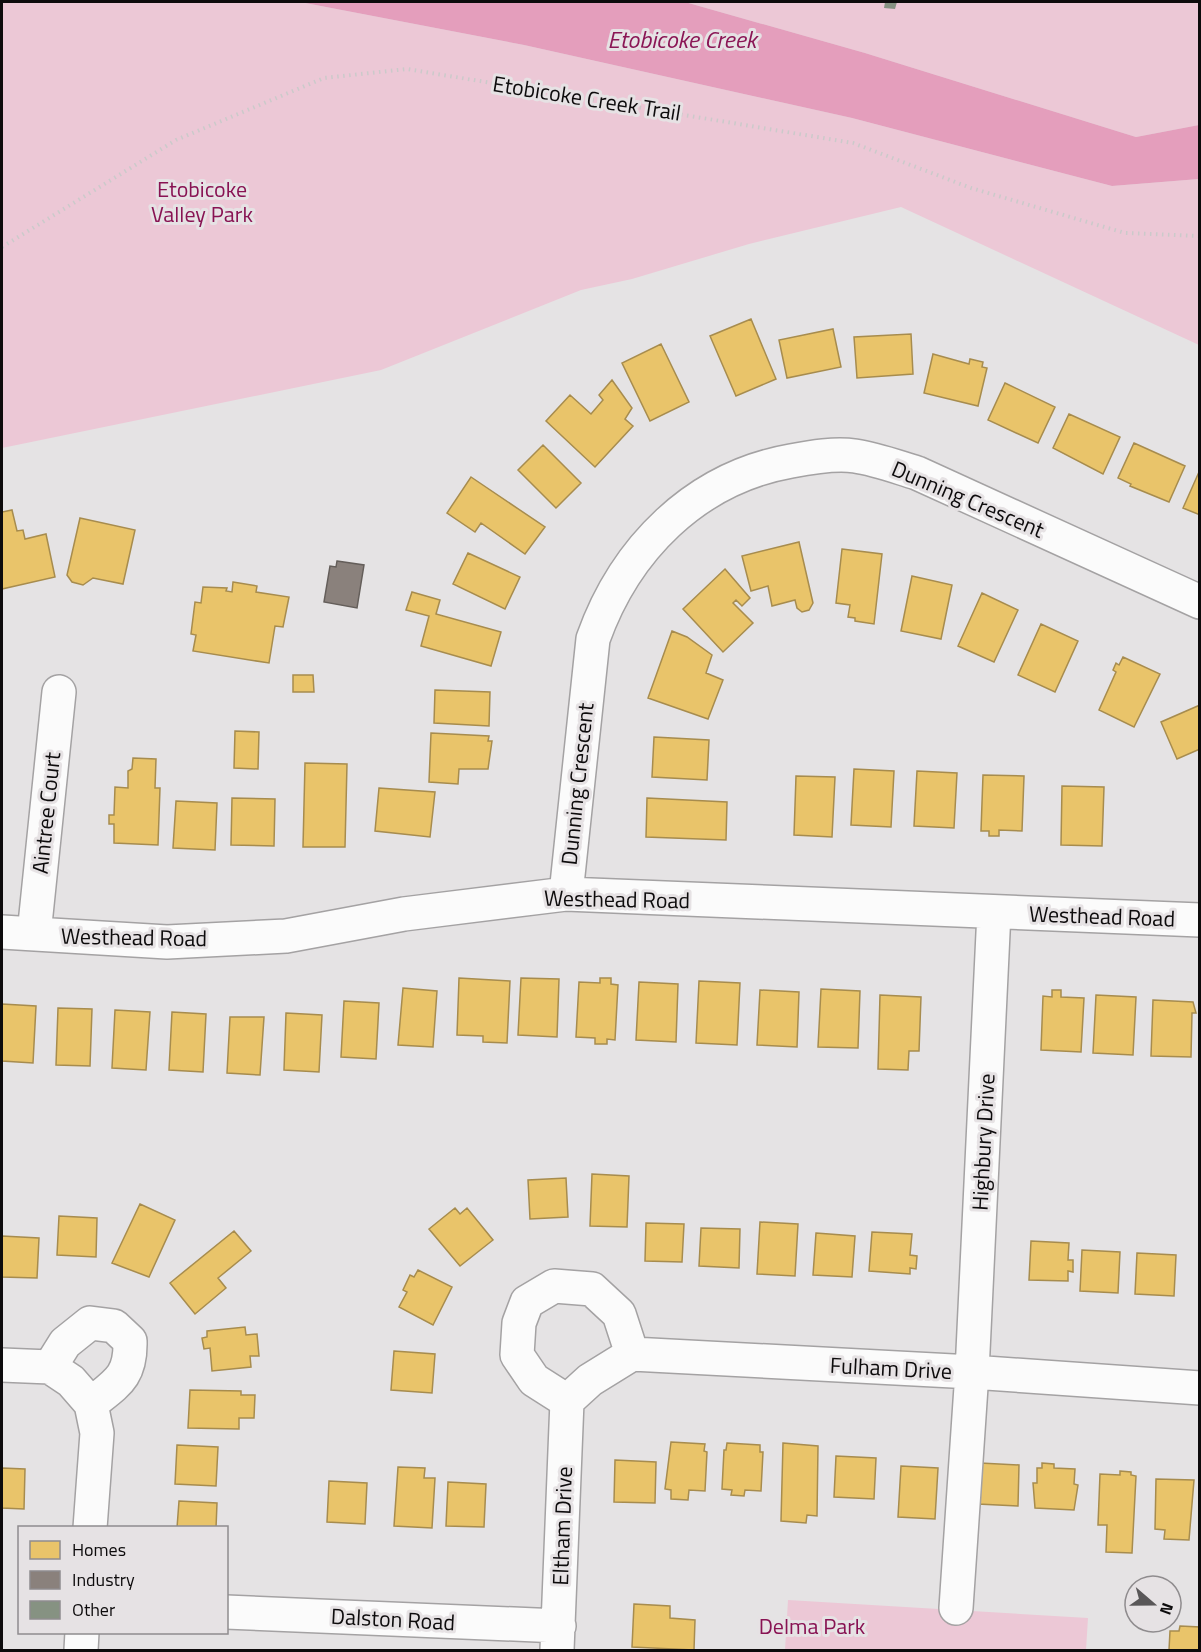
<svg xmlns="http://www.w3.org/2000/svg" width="1201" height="1652" font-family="'Titillium Web',sans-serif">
  <rect width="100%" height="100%" fill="#e5e3e4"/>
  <path fill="#ecc8d6" d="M2 2H300L524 45 852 118 1112 186 1199 179V345L901 207 749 244 632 279 581 290 381 370 2 448Z
    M685 2H1199V125L1136 137 865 53Z
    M788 1600 1088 1618 1086 1650H785Z"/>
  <path fill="#e49ebc" d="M300 2H685L865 53 1136 137 1199 125V179L1112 186 852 118 524 45Z"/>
  <path fill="#e9c46a" stroke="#a78c4e" stroke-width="1.5" d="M751 319 776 379 736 396 710 336Z
    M833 329 841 367 787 378 779 340Z
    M911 334 913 374 857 378 854 337Z
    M661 344 689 402 650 421 622 363Z
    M933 354 969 364 970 359 983 362 982 367 987 368 978 406 924 393Z
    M612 380 632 408 625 419 633 426 595 467 546 421 570 395 591 414 603 400 599 395Z
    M1005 383 1055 407 1038 443 988 420Z
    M1069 414 1120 437 1103 474 1053 448Z
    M1134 443 1185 466 1169 502 1130 486 1131 484 1118 478Z
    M543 445 581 483 556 508 518 470Z
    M1199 472H1200V515L1183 508Z
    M471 477 545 527 525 554 481 523 475 532 447 513Z
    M12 510 17 531 23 530 25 539 46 534 55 577 2 589V512Z
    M80 518 135 530 123 584 93 578 83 585 72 582 67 575Z
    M799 542 813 603 809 610 802 612 797 608 795 600 772 606 768 586 751 591 742 556Z
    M842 549 882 554 874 624 855 621V618L848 617 850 605 836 603Z
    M468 553 520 577 505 609 453 584Z
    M725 569 750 598 742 606 736 600 733 603 753 623 723 652 683 609Z
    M912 576 952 585 941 639 901 631Z
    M233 582 257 586 256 592 289 597 283 627 275 626 269 663 193 651 196 635 191 634 195 602 201 603 203 587 227 588 226 591 232 592Z
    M412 592 440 600 436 614 501 632 491 666 421 646 429 616 406 610Z
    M982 593 1018 610 994 662 958 646Z
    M1041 624 1078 641 1055 692 1018 675Z
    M672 631 687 637 712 655 706 673 723 680 708 719 648 698Z
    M1123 657 1160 674 1134 727 1099 710 1116 672 1113 670 1116 663 1119 665Z
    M293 675H313L314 692H293Z
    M435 690 490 692 489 726 434 723Z
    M1200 705V749L1177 759 1161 722Z
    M235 731 259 732 258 769 234 768Z
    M431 733 489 736 488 741H492L488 769H459L458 784 429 782Z
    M654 737 709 740 707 780 652 777Z
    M133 758 156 759 155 788H160L158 845 114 843V824H109V815H114L115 787 128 788V771L132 769Z
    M305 763 347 764 345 847H303Z
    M854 769 894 771 891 827 851 825Z
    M917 771 957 773 954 828 914 826Z
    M983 775 1024 776 1022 831 999 830V836H989V831H981Z
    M796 776 835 777 832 837 794 835Z
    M1062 786 1104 787 1102 846 1061 845Z
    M379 788 435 792 430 837 375 831Z
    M232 798 275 799 274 846 231 845Z
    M647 798 727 802 726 840 646 837Z
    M176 801 217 803 215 850 173 848Z
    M459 978 510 981 507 1043 483 1042V1036L457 1035Z
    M521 978 559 979 557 1037 518 1035Z
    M600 978H611V984L618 985 615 1040 607 1039V1044H595V1038L576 1037 579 982 600 983Z
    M699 981 740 983 737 1045 696 1043Z
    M639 982 678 984 676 1042 636 1040Z
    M403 988 437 991 433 1047 398 1045Z
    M821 989 860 991 858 1048 818 1047Z
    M760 990 799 992 797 1047 757 1045Z
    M1052 990H1061V997L1084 998 1081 1052 1041 1050 1043 996 1052 997Z
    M880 995 921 997 919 1051H909L908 1070 878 1069Z
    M1096 995 1136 997 1133 1055 1093 1053Z
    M1153 1000 1193 1002 1196 1013H1192L1191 1057 1151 1056Z
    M344 1001 379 1003 376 1059 341 1057Z
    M2 1004 36 1006 33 1063 2 1061Z
    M58 1008 92 1009 90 1066 56 1065Z
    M115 1010 150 1012 146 1070 112 1068Z
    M172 1012 206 1014 203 1072 169 1070Z
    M286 1013 322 1015 319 1072 284 1070Z
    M230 1017H264L260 1075 227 1073Z
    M592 1174 629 1176 627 1227 590 1226Z
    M566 1178 568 1217 530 1219 528 1180Z
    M140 1204 175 1220 149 1277 112 1263Z
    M455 1208 460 1214 467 1208 493 1240 460 1266 429 1229Z
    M59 1216 97 1218 96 1257 57 1255Z
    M760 1222 798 1224 795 1276 757 1274Z
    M646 1223 684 1224 682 1262 645 1261Z
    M701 1228 740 1229 739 1268 699 1266Z
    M234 1231 251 1251 218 1278 226 1288 195 1314 170 1283Z
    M872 1232 912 1234 910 1255 917 1256 916 1269 910 1268V1274L869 1271Z
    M816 1233 855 1236 852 1277 813 1275Z
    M2 1236 39 1238 37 1278 2 1277Z
    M1031 1241 1069 1243 1068 1260H1073V1272L1068 1271V1281L1029 1280Z
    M1082 1250 1120 1252 1118 1293 1080 1291Z
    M1137 1253 1176 1255 1174 1296 1135 1294Z
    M418 1270 452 1287 433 1325 399 1307 407 1292 403 1290 410 1275 414 1277Z
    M245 1327 246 1335 257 1334 259 1356H250L251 1367 212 1371 210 1348 204 1349 202 1338 207 1337V1331Z
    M394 1351 435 1354 432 1393 391 1390Z
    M190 1390 241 1391V1395H255L254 1418H239V1429L188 1428Z
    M671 1442 705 1444 704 1451 707 1452 705 1491 689 1490 688 1500 671 1499V1490L665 1489Z
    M727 1443 760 1445V1452H763L761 1491 745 1490 744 1496 731 1495 732 1490 722 1489 724 1450H726Z
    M783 1443 818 1446 817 1516 807 1515 806 1523 781 1521Z
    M177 1445 218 1447 216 1486 175 1484Z
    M836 1456 876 1458 874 1499 834 1497Z
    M615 1460 656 1462 655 1503 614 1502Z
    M980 1463 1019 1465 1018 1506 978 1504Z
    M1042 1463 1054 1464V1468L1075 1469 1074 1484 1078 1485 1074 1510 1035 1508 1033 1483H1037V1468H1042Z
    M901 1466 938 1468 935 1519 898 1517Z
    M398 1467 425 1468 424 1478H435L432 1528 394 1526Z
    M2 1468 25 1469 24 1509 2 1508Z
    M1120 1471 1131 1472V1475L1136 1476 1132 1553 1106 1552 1107 1525H1098L1100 1474 1120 1475Z
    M1156 1479 1194 1480 1189 1540 1164 1539 1165 1530 1155 1529Z
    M329 1481 367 1483 365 1524 327 1522Z
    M448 1482 486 1484 484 1527 446 1526Z
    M179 1501 217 1503 216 1528H177Z
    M634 1604 670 1606V1618L695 1620 694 1650 632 1647Z
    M1180 1626 1200 1627V1650H1169L1170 1631H1179Z"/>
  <path fill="#8a817c" stroke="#645e5a" stroke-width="1.5" d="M337 561 364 565 357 608 324 602 330 566 336 567Z"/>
  <path fill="#869282" d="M885 2H897L895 9 884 8Z"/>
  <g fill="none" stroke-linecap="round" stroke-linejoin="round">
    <defs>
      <path id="minor" d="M566 894 593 639C625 549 695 478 791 461 812 457 835 453 855 456 876 459 897 467 917 473L1200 602
        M2 932 167 942 286 936 404 914 566 894 1200 920
        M34 934 59 692
        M2 1365 50 1367 71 1381 91 1404 97 1433 90 1528
        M50 1367 65 1343 90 1323 114 1326 130 1341C131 1377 117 1383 91 1404
        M567 1401 534 1380 517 1355 519 1323 527 1302 554 1286 592 1289 619 1314 632 1354
        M956 1608 972 1372 994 912
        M226 1612 559 1626
        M81 1650 82 1632
        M557 1650 567 1401 590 1380 632 1354 972 1372 1200 1388"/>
    </defs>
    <use href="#minor" stroke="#a4a2a3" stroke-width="36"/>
    <path stroke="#cbcaca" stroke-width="4" stroke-dasharray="1.5 4.5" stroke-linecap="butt" d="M2 247 176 140 324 78 407 69 853 143 971 188 1125 233 1200 236"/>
    <use href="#minor" stroke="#fbfbfb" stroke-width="33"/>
  </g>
  <g text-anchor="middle" stroke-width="6" stroke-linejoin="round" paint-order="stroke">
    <g font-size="22" fill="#0d0b0c" stroke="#e6e2e4">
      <text transform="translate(587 98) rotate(9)" y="8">Etobicoke Creek Trail</text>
      <text transform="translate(968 499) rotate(23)" y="8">Dunning Crescent</text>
      <text transform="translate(577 784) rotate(-84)" y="8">Dunning Crescent</text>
      <text transform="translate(46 813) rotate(-84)" y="8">Aintree Court</text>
      <text transform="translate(617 899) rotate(1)" y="8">Westhead Road</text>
      <text transform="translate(1102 916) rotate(2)" y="8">Westhead Road</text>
      <text transform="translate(134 937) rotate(1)" y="8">Westhead Road</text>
      <text transform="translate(983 1142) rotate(-87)" y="8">Highbury Drive</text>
      <text transform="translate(891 1368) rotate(3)" y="8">Fulham Drive</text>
      <text transform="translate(562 1526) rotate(-88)" y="8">Eltham Drive</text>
      <text transform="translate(393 1619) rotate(3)" y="8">Dalston Road</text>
    </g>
    <g font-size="22" fill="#881353" stroke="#e6e2e4">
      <text x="202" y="197">Etobicoke<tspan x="202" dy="25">Valley Park</tspan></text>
      <text x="812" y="1634">Delma Park</text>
    </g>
    <g font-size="24" font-style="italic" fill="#8a1655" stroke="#e6e2e4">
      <text x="682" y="48">Etobicoke Creek</text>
    </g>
  </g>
  <rect width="1201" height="1652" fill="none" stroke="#0d0b0c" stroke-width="6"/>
  <rect x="18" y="1526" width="210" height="108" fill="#e6e2e4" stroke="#8f8c8e" stroke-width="1.5"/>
  <rect x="30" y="1541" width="30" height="18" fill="#e9c46a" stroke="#8f8c8e" stroke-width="1.5"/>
  <text x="72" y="1556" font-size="18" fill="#0d0b0c">Homes</text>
  <rect x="30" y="1571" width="30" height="18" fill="#8a817c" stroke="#8f8c8e" stroke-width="1.5"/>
  <text x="72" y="1586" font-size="18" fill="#0d0b0c">Industry</text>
  <rect x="30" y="1601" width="30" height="18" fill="#869282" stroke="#8f8c8e" stroke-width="1.5"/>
  <text x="72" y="1616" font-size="18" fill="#0d0b0c">Other</text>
  <g transform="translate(1153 1604) rotate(110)"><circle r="28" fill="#e6e2e4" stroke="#8f8c8e" stroke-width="1.5"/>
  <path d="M0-4.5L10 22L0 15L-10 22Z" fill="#595758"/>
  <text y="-9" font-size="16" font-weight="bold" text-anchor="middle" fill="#0d0b0c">N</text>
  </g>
</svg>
